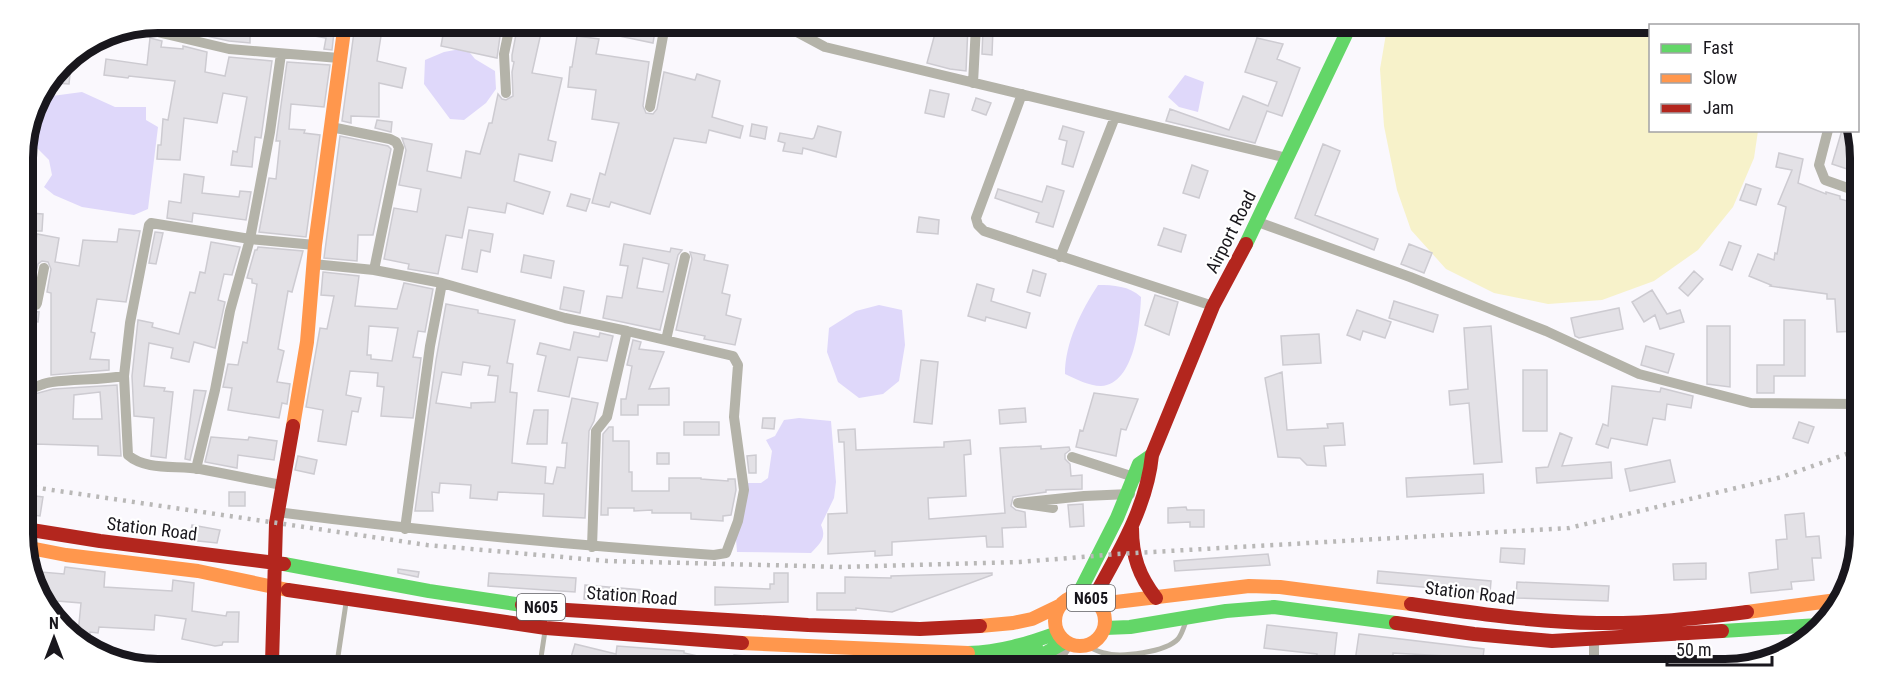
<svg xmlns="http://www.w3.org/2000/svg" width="1883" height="692" font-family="'Roboto Condensed',sans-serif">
  <rect width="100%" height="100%" fill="#faf8fd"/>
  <path fill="#f7f2ca" d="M1387 28 1650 29V130L1758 131 1754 158 1733 207 1698 250 1654 281 1602 300 1548 304 1494 293 1446 269 1411 230 1397 190 1384 126 1380 69Z"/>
  <path fill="#dfd8fa" d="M466 48 475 59 495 71 496 89 486 103 464 120 450 119 424 84 425 60 444 52Z
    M1185 75 1204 82 1198 112 1179 107 1168 97Z
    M82 92 115 107H146V120L158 127 148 209 134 215 82 207 54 195 44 187 52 175 49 160 31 142 37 98Z
    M1098 285C1114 285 1129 286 1141 297 1140 322 1135 384 1101 386 1089 386 1076 379 1065 374 1065 343 1081 311 1098 285Z
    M879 305 902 310 905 345 899 381 883 394 859 398 838 382 827 352 829 328 856 311Z
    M799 418 831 421 836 482 834 498 821 525C827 538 820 544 811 553L737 552 736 539 748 483H761L768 478 772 451 766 440 775 436 784 420Z"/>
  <path fill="#e3e1e6" stroke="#cdcbd1" stroke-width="1.5" fill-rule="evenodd" d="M185 23 250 25V43L229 41 184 31Z
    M275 23H335L332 50 324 49 326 38 274 29Z
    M372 23 417 24 415 36 372 30Z
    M445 24 472 26 477 31 500 36 497 58 441 46Z
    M518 24H543L532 73 562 78 548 140 556 142 552 161 519 154 514 181 550 192 543 214 507 203 505 213 468 207 462 238 446 235 438 274 408 269 409 264 384 259 394 208 417 212 421 189 399 185 406 150 402 138 432 144 427 171 461 178 466 151 480 154 489 123H492L498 94 502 99 506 100 513 96 512 72 514 62 512 61V55Z
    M616 25H656L653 43 614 35Z
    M937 26H968L966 71 950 69 927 63Z
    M983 28H993L992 55 982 54Z
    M354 32 381 36 377 61 406 68 402 88 379 83V117L351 116V123L342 121Z
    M577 36 599 39 596 54 649 62 643 106 646 113 653 114 657 109 664 72 695 80 697 74 720 81 712 117 743 126 740 138 709 130 706 143 674 138 650 214 611 202 609 207 592 203 600 173 605 175 619 123 592 119 596 90 568 87 570 67H572Z
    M150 38 162 41 161 47 183 49V46L207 52 205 72 225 76 229 57 272 61 261 138 255 137 252 167 231 165 233 151 237 152 247 97 223 93 217 123 184 118 180 160 157 159 158 145H161L163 119 168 120 175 81 129 76 128 78 104 75 106 59 147 65Z
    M1257 38 1283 44 1277 59 1300 68 1282 116 1267 111 1255 143 1166 121 1170 109 1229 130 1243 96 1268 106 1277 82 1245 72Z
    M72 54 69 84 54 83 55 74Z
    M287 62 330 65 324 107 291 104 289 129 305 130 304 133 320 135 306 237 259 232 269 178 276 179 280 141H276Z
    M930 90 949 94 944 117 925 113Z
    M976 98 991 103 986 115 972 110Z
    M377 120 392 122 391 132 375 128Z
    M752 124 767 127 765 139 750 136Z
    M818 126 841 132 836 157 803 148 802 154 783 151 785 143 778 141 780 133 812 139 814 138Z
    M1063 126 1084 132 1073 167 1062 164 1067 141 1059 139Z
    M1842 130H1855L1859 140V173L1832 164Z
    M340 136 388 146 391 149 373 235H358L357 261 324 258Z
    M1323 144 1340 151 1315 215 1378 239 1374 250 1295 218Z
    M1779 153 1803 159 1798 183 1826 194V192L1840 196V199L1851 202 1850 205 1858 207 1857 331 1837 332 1835 299H1827V294L1770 286 1771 285 1749 276 1758 254 1774 260 1775 253 1777 254 1786 207 1778 204 1792 170 1776 167Z
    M1192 165 1208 171 1199 198 1183 193Z
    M184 174 204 177 202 193 239 197 240 191 251 192 246 220 193 213 192 222 167 218 169 201 181 203Z
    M1746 184 1761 189 1756 205 1740 200Z
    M1047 186 1064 191 1053 227 1036 222 1039 213 995 198 998 189 1042 202Z
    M571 194 590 199 586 211 567 206Z
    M29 213 43 214 42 231H28Z
    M919 217 939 220 938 234 917 232Z
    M1164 228 1186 235 1181 252 1158 245Z
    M119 229 140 231 126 302 97 299 91 332 95 333 90 359 109 360V370L51 375V293L47 292 51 269 48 262 42 261 38 264 31 296 24 295 23 265 32 267 37 234 59 238 55 262 79 266 83 240 117 242Z
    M469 230 493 234 490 252 481 250 477 272 462 269Z
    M155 232 163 233 156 264 149 263Z
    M211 242 240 247 232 275 224 274 218 300 225 302 215 348 194 342 189 362 171 358 173 348 149 343 144 386 165 388 164 391 173 392 166 458 151 456 154 418 134 416 132 376 138 320 153 323 152 327 179 334 190 292 195 293 200 272 205 273Z
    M1729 242 1741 246 1732 270 1720 265Z
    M624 244 670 252 671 248 682 250 678 255 660 330 603 318 607 296 622 298 628 266 620 265ZM643 258 669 264 663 292 637 288Z
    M1409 244 1432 253 1424 273 1401 264Z
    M258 247 303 251 292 292 288 291 278 349 284 351 277 382 290 384 287 404 282 403 279 418 228 410 232 388 223 387 228 364 238 365 243 342 247 343 257 284 252 283V279L247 278 255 250H257Z
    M690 252 705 255 704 260 728 265 722 293 730 295 726 315 741 319 735 345 704 339 705 336 676 330 692 259Z
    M524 255 554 261 551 278 521 272Z
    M1033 270 1046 274 1040 296 1027 292Z
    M1694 271 1703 279 1688 296 1679 288Z
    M323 272 359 276 355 306 397 309 404 283 433 289 425 332 418 331 413 357 421 358 413 418 381 416 384 387 377 386 378 373 350 371 346 395 361 398 358 412 352 411 346 445 318 441 323 410 306 407 320 328 327 329 334 296 321 295ZM369 326 398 328 392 361 371 359V355H367Z
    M977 284 994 289 991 301 1030 313 1026 328 986 317 985 321 968 316Z
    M564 287 584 291 580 313 560 309Z
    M1652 290 1667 314 1680 310 1684 322 1660 329 1655 315 1644 322 1632 302Z
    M1155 295 1178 302 1169 335 1145 325Z
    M1394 301 1438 315 1433 332 1389 318Z
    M446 304 478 310V313L515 320 507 363 513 364 510 392 517 393 512 463 546 467 545 483 553 484 557 467 565 468 567 443H562L572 398 598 403 594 421 589 431 585 518 543 516 544 494 498 492 497 500 470 498 471 485 440 483 439 493 432 492 433 511H415L436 360ZM463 362 490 366 488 375 498 376 495 402 471 403V408L436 403 442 372 461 375Z
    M1619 308 1623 329 1579 338 1575 336 1571 318Z
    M24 310 39 312 38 322 24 320Z
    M1357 310 1391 322 1385 338 1363 331 1360 340 1347 335Z
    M1784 320H1805V376H1774V393H1757V365H1784Z
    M1491 326 1502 462 1474 464 1469 403 1450 405 1449 391 1468 389 1464 328Z
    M1707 326H1730V387L1707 384Z
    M574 332 599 337 600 333 613 336 607 361 578 357 569 397 538 391 546 356 537 354 540 343 570 350Z
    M1319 334 1321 363 1283 365 1281 336Z
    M633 340 641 342 639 349 664 352 649 389 669 388V405H638V415H621V399H626L632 366 627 365Z
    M1646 346 1674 354 1668 373 1641 365Z
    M921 360 938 362 932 424 914 422Z
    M1523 370H1547V431H1523Z
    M1282 372 1287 430 1328 428 1327 424 1343 423 1345 445 1324 446 1326 466 1307 465 1300 458 1278 457 1265 378Z
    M117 385 121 456 98 455V446L35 444V448L24 447 27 396 53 389ZM100 392 102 419H73L74 395Z
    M1612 386 1660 392 1661 388 1693 396 1691 408 1667 404 1665 420 1653 418 1647 445 1611 438 1608 448 1596 444 1603 424 1608 426Z
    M194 390 206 391 190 460 185 459Z
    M1094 393 1138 399 1126 430 1121 429 1116 456 1076 447 1080 430 1083 431Z
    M1025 408 1026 422 1000 424 999 410Z
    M534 410H548L547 444H527Z
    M763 418H775L774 429 762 428Z
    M684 422H719V435H684Z
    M1799 422 1814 427 1808 443 1793 438Z
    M609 427H613V441H629V472H632V491H669V478H701V479L728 481V479H735L736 490 731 515 723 516V521L691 519V513H652V510L634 511V508H608V515H601L603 434Z
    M855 429 856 450 944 447V442L970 440 971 454 964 455 966 496 928 498 929 519 1005 513 1000 448 1041 446V449L1069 447 1070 450 1065 454V459L1070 464 1071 476 1082 475V489L1046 490V492L1013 497 1011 506 1016 510 1025 512 1026 527 1002 528 1003 547H987L986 536 892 542V555L875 556V551L828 554V514L847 513 844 442H839L838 430Z
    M1560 433 1572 438 1562 466 1611 462 1612 478 1537 483 1536 468 1548 467Z
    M211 437 248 440 249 437 277 441 274 460 238 455 237 468 205 462Z
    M657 453H669V464H657Z
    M756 455V473H749L747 456Z
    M298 456 317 460 314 474 295 470Z
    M1670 460 1675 482 1630 491 1625 469Z
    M1483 474 1484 493 1407 497 1406 478Z
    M229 492H245V506H229Z
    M27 495 43 497 40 516 25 514Z
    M1083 504 1084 526 1070 527 1068 505Z
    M1186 507 1187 510H1204V527H1190V522L1168 523V508Z
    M1804 513 1806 537 1819 536 1821 558H1812L1814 580 1791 582 1792 589 1751 593 1749 573 1778 569 1776 540 1787 539 1785 515Z
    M192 525 220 530 217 543 189 540Z
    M1501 548 1525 549 1524 564 1500 562Z
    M1268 554 1270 565 1175 571 1174 561Z
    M1706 563V579L1674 580 1673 564Z
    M65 567 105 572 104 587 172 591 173 580 194 583 192 611 226 616 227 612H239L238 642H223L222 645 215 646 182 639 186 619 155 615 154 630 99 627 98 633 90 632V636L78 634 81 603 45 600 30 571 64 574Z
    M398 569 419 572 418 577 398 573Z
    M1378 571 1491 581 1490 593 1377 583Z
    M489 573 576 578 575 592 488 586Z
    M774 573H788V602L715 605V587L770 589V584H774Z
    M992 573V575L892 612 856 608V610H817V593H845V577L891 578V576Z
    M1517 582 1609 586 1608 601 1516 598Z
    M585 585 643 590 642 603 584 599Z
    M1267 625 1337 633 1333 668 1315 667 1317 654 1264 648Z
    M1359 634 1484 649 1483 658 1393 653V668H1354Z
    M575 644 616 654 617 646 684 651V653L716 660 715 665 569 664Z
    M734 655 769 658 768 665H731Z
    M794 658 809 659 808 665H794Z"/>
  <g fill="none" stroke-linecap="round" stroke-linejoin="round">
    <path stroke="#b4b3a9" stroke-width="5" d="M1854 516 1849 465 1850 461 1855 460
      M1086 646C1092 648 1098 652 1104 653 1121 658 1166 652 1178 639 1182 634 1184 627 1186 621
      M337 663 346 603
      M540 664 545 631"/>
    <path stroke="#b4b3a9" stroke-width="10" d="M479 24 509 30 511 25
      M784 25 825 47 1287 158
      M136 27 229 49 339 58
      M281 54 270 132 250 239 151 223 149 225 130 323 124 376 128 455C146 471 177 465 200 469 227 474 255 480 282 485
      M973 83 976 26
      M506 93 504 54 509 30
      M1022 94 976 218 978 225 984 231 1213 306
      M650 107 665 25
      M331 127 390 139 396 142 399 148 374 270
      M1828 130 1819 165 1825 180 1859 192
      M23 159 24 143
      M1258 222 1410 277 1546 331 1639 374 1751 403 1856 404
      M1060 257 1115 117
      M313 264 374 270 442 283 565 318 627 331
      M24 302 36 305 37 303 44 268
      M666 340 685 257
      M24 388C36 390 40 383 52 382 76 379 100 380 124 376
      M1072 457 1137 478
      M196 469 215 390 230 311 250 239 315 245
      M1053 508 1018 503 1084 496 1130 494
      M277 512C423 531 568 545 714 555L726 553 738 521 744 490 734 417 738 365 733 356 627 331 607 417 596 431 592 547
      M405 529 430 346 442 283
      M1054 666 1069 644
      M1594 669V638"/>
    <path stroke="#63d668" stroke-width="14" d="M1246 244 1349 28
      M284 564 429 591 522 605
      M1078 595 1117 518 1139 464 1152 455
      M1105 628 1130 627 1226 611 1274 607 1396 623
      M1722 631 1819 625
      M968 653C1000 652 1027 644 1057 633
      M1026 664 1065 642
      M1002 666 1036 647"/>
    <path stroke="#ff974d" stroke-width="14" d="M293 426 307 342 315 245 345 23
      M25 547 66 555 198 571 288 590
      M1055 621a25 25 0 1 1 50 0a25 25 0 1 1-50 0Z
      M1099 604 1249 586 1280 587 1411 604
      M1747 612 1837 600
      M980 626 1013 623 1032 619 1059 606
      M742 643 968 653"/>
    <path stroke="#b3261e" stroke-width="14" d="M1132 528C1132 556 1139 576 1156 598
      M25 529 100 541 284 564
      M288 590 546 628 742 643
      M1093 599C1118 554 1147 507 1152 455L1213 306 1246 244
      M1411 604C1473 613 1535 622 1597 623 1647 624 1698 618 1747 612
      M522 605 551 609 808 625 920 629 980 626
      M1396 623 1474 634 1552 641 1722 631
      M272 663 276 523 293 426"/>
    <path stroke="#b9b8b7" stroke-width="4.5" stroke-dasharray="3 6" stroke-linecap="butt" d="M25 486 427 545 607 561 843 567 1020 562 1117 554 1569 528 1782 477 1855 451"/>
  </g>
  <g text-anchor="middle" stroke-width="4.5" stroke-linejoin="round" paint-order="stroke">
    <g fill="#fff" stroke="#5e5d61" stroke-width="1.5">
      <rect x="1067" y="585" width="48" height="26" rx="4.5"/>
      <rect x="517" y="594" width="48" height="26" rx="4.5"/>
    </g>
    <g font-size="16" font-weight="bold" fill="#19171d">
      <text x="1091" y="604">N605</text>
      <text x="541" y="613">N605</text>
    </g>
    <g font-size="18" fill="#19171d" stroke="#fff">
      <text transform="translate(1231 232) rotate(-63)" y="6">Airport Road</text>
      <text transform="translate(152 529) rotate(7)" y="6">Station Road</text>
      <text transform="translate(1470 593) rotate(7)" y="6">Station Road</text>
      <text transform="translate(632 596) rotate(4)" y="6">Station Road</text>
    </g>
  </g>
  <path d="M0 0H1883V692H0ZM158 33H1725A125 125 0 0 1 1850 158V534A125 125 0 0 1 1725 659H158A125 125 0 0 1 33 534V158A125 125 0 0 1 158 33Z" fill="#fff" fill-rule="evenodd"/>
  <path fill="none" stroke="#19171d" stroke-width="8" d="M158 33H1725A125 125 0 0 1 1850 158V534A125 125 0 0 1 1725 659H158A125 125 0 0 1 33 534V158A125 125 0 0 1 158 33Z"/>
  <rect x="1649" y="24" width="210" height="108" fill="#ffffff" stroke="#a3a2a5" stroke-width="1.5"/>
  <rect x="1661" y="44" width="30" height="9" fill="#63d668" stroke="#a3a2a5" stroke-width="1.5"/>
  <text x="1703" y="54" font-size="18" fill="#19171d">Fast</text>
  <rect x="1661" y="74" width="30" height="9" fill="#ff974d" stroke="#a3a2a5" stroke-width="1.5"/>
  <text x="1703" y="84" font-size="18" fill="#19171d">Slow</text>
  <rect x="1661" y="104" width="30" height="9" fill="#b3261e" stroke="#a3a2a5" stroke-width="1.5"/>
  <text x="1703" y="114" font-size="18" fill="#19171d">Jam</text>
  <g transform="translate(54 638)" stroke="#ffffff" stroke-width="4.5" paint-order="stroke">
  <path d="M0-4.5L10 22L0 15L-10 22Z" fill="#19171d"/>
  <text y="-9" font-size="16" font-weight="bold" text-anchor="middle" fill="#19171d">N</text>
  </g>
  <path d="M1667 656v9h105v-9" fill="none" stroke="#19171d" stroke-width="3"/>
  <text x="1676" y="656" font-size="18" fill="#19171d" stroke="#ffffff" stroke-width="4.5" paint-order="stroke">50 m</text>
</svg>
